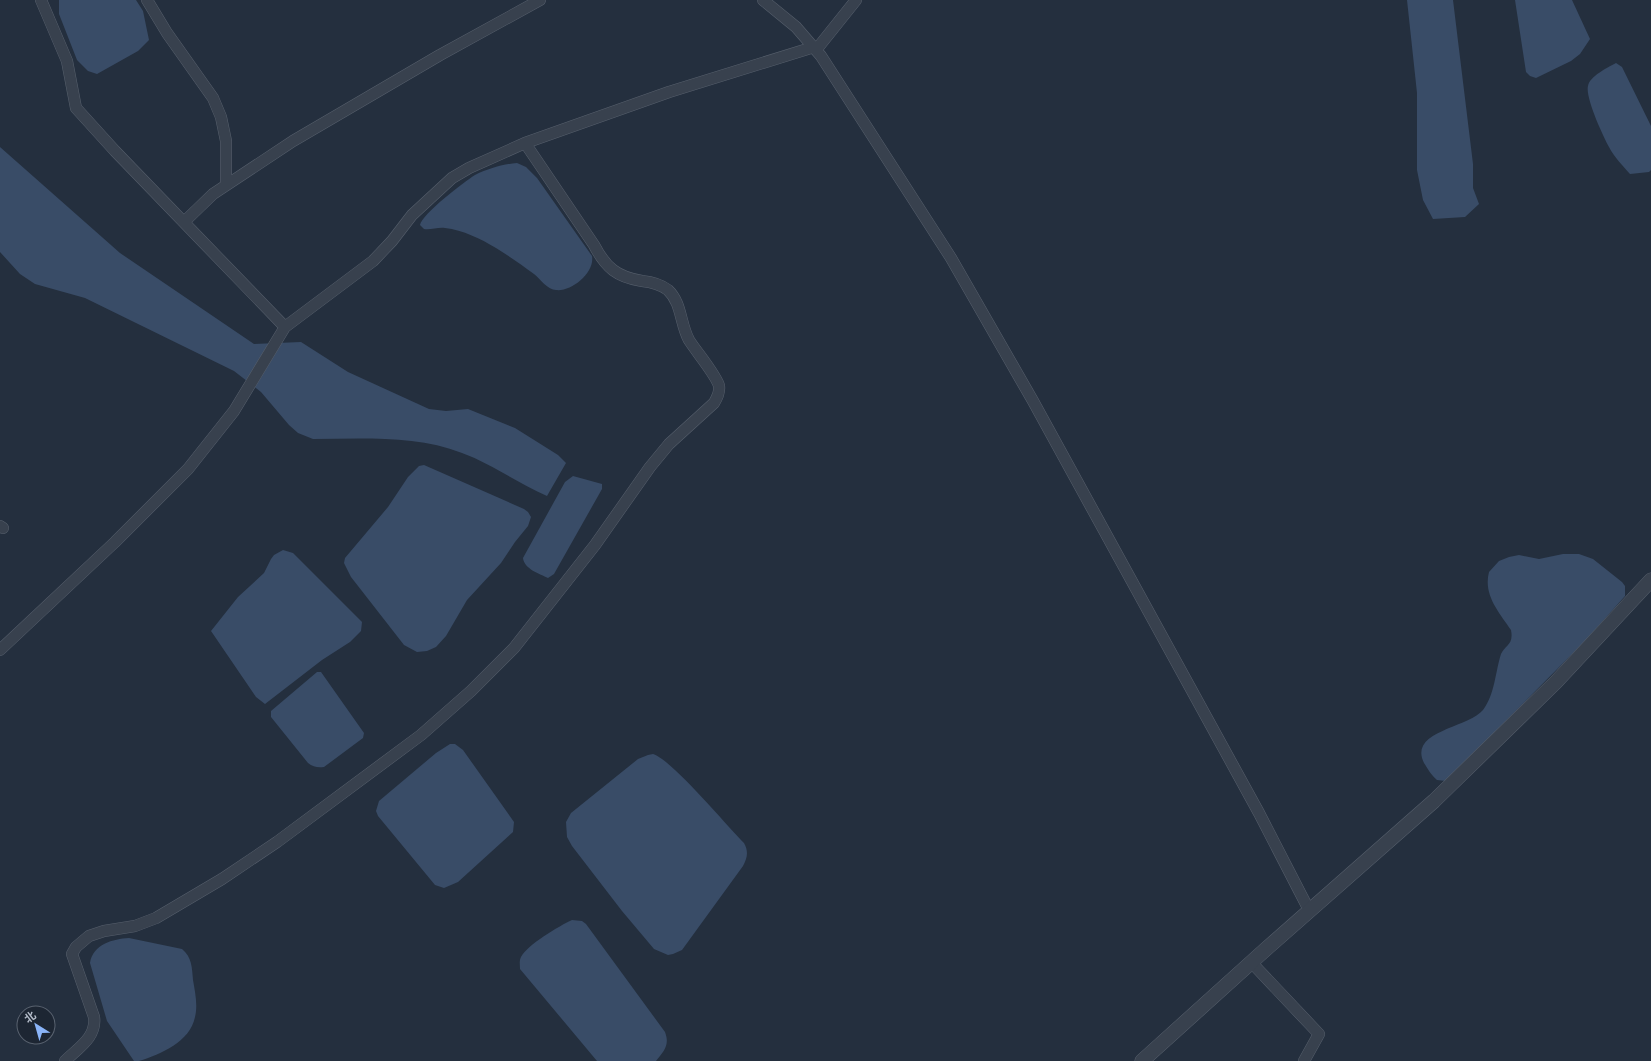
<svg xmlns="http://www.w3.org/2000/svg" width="1651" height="1061" font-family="'Exo 2','Noto Sans SC',sans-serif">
  <rect width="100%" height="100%" fill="#242f3e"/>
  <path fill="#394c67" d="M59 0H136L143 11 149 40 138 51 97 74 88 71 77 60 59 14Z
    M1407 0H1453L1473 164V188L1479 204 1465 217 1433 219 1423 200 1417 170V93Z
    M1515 0H1572L1590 39 1580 54 1571 61 1536 78 1530 76 1526 72Z
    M1616 63 1622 67 1651 126V170L1649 172 1630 174C1623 166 1614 157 1609 147 1603 136 1585 97 1588 86 1590 76 1607 68 1616 63Z
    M0 147 120 253 254 344 301 342 348 372 429 409 446 411 468 409 515 428 558 455 566 463 547 496C517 483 492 464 462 453 415 435 362 439 313 439L298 433 289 425 261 392 234 371 85 298 35 284 20 274 0 252Z
    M517 163 526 167 537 178 592 256C595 273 571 292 556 290 548 290 540 279 534 274 522 265 509 256 496 248 481 239 463 230 445 228 438 227 431 230 424 229L420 225C422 214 464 182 475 175 487 169 503 164 517 163Z
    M424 465 524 509 528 512 531 517 528 526 515 542 501 563 467 600 446 636 436 647 427 651 417 652 404 645 351 577 344 563 345 558 388 507 408 477 419 466Z
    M573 476 602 484V489L554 574 548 578C540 574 524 569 523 558L565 482Z
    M283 550 293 553 362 622 361 631 350 642 322 660 265 704 256 697 211 631 238 597 264 573 271 559 274 555Z
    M1563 554H1579L1593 559 1622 582 1625 586V596L1586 640 1446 781 1437 780C1431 775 1428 769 1424 763 1408 731 1468 728 1483 710 1495 694 1495 673 1501 654 1505 645 1514 645 1511 630 1499 612 1483 595 1489 572L1499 561 1509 557 1519 555 1539 559Z
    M317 672H321L364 733 363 738 324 767C318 768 313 767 308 763L271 717V711Z
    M450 744H455L463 750 514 822 513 832 458 882 444 888 435 885 378 816 376 811 379 801 436 753Z
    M653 754C671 759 727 826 744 843 749 852 747 858 743 866L682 950 673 954 668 955 654 949 622 911 572 846 567 837 566 822 571 813 638 759 648 755Z
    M572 920 582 921 586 924 665 1032C670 1045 664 1051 656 1061H597L520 969C520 965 519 961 521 957 527 945 559 926 572 920Z
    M129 938 182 949C192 957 192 968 193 980 195 992 198 1005 195 1017 190 1042 161 1054 139 1061H134L107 1021 90 963C93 944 113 939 129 938Z"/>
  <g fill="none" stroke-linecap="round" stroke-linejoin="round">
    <defs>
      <path id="minor" d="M41 0 67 61 76 108 115 151 285 327
        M147 0 167 33 213 98 221 117 226 141V185
        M763 0 796 27 821 56 951 258 1033 401 1259 813 1309 910
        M816 50 856 0
        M184 222 213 194 293 141 440 55 540 0
        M0 526 3 528
        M0 650 115 542 188 469 234 411 285 327 373 261 392 241 412 215 452 178 469 168 525 143 669 92 814 47
        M1251 962 1319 1034 1304 1061
        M65 1061C78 1048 97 1037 94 1017L72 954 76 947 89 936 104 931 135 926 156 918 222 879 277 842 421 735 471 691 514 648 595 545 650 467 669 444 714 403C717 398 720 392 719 386 717 376 695 350 689 340 680 324 682 303 668 290 660 284 652 282 642 281 617 277 606 268 594 245L525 143"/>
      <path id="tertiary" d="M1142 1061 1266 949 1434 801 1556 682 1651 580"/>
    </defs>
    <use href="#minor" stroke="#565f6c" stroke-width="12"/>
    <use href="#tertiary" stroke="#565f6c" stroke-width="15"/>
    <use href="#minor" stroke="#38414e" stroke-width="11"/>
    <use href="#tertiary" stroke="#38414e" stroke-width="14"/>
  </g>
  <g transform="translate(36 1025) rotate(323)"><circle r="19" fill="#1d2633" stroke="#59626f"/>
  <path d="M0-3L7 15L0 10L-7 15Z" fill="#8ab4f8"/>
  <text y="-6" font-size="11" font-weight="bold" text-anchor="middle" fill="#b4bcc9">北</text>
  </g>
</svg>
